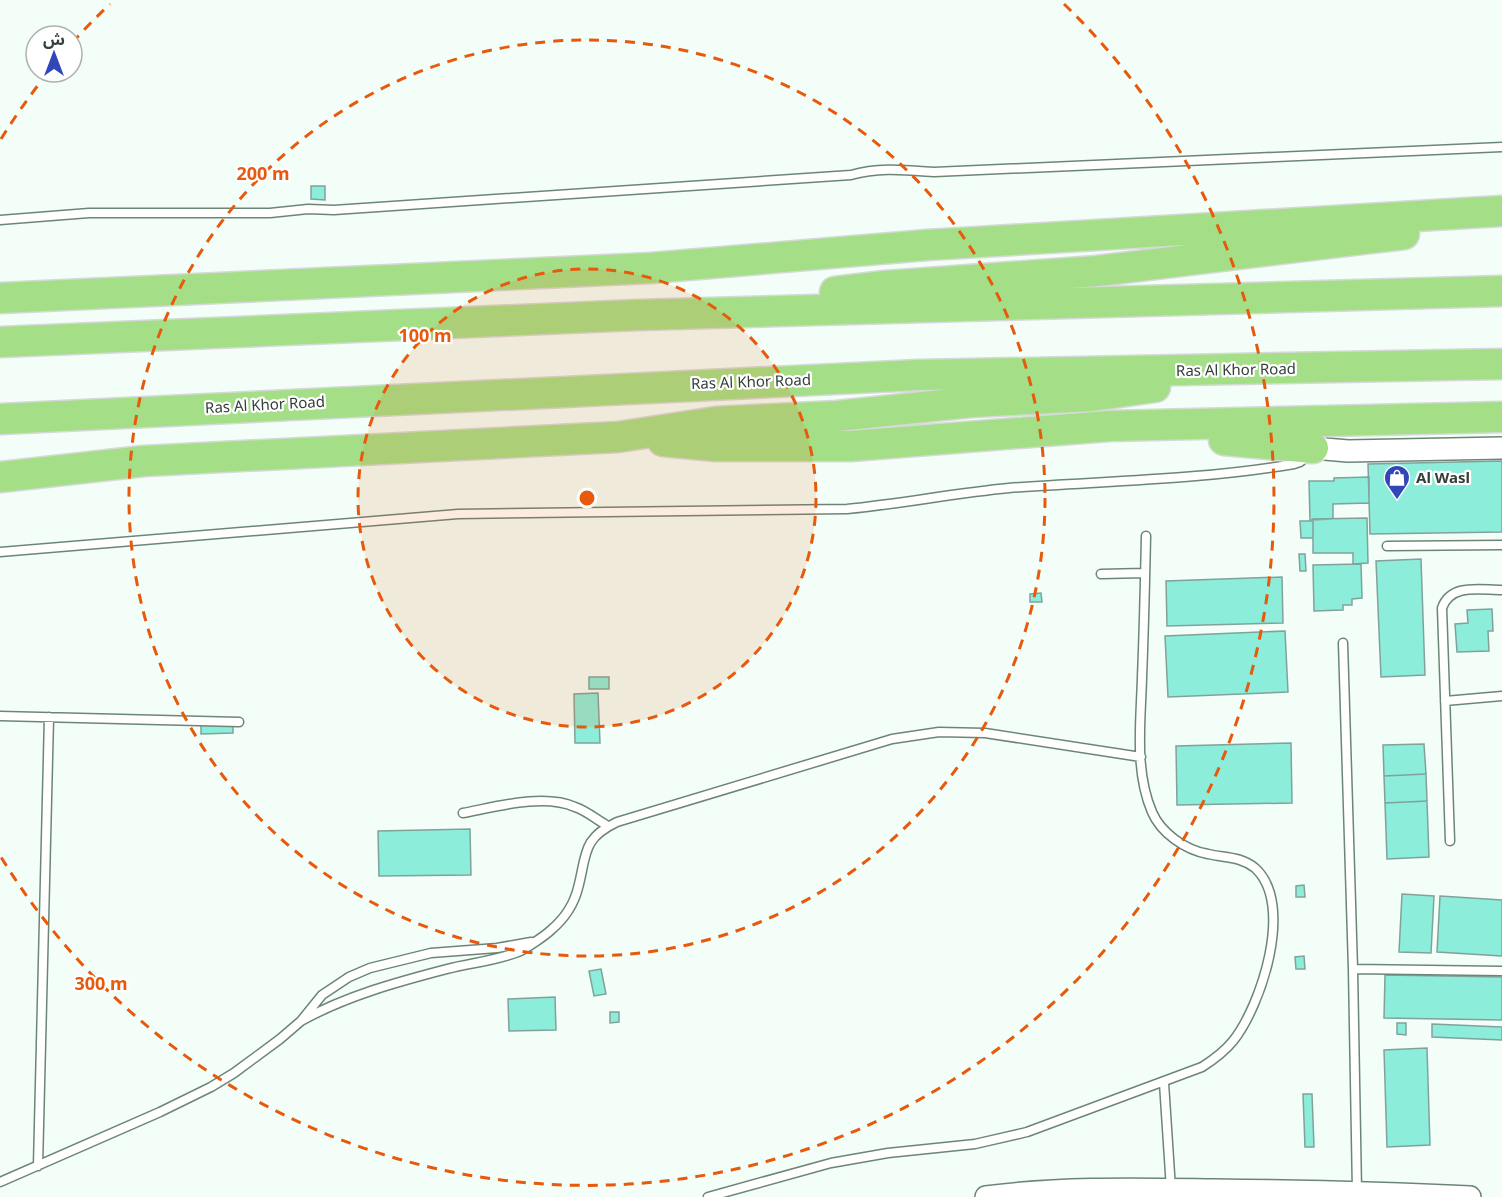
<svg xmlns="http://www.w3.org/2000/svg" width="1502" height="1197" font-family="'Noto Sans','Noto Sans Arabic',sans-serif">
  <rect width="100%" height="100%" fill="#f2fef7"/>
  <path fill="#8cedda" stroke="#81a29b" stroke-width="1.5" d="M311 186H325V200L311 199Z
    M1502 461V532L1370 534 1368 464Z
    M1369 477V503L1333 504V519L1310 520 1309 481H1334V478Z
    M1367 518 1368 563 1353 564V553H1313V519Z
    M1300 521H1313V538H1301Z
    M1299 554H1305L1306 571H1300Z
    M1421 559 1425 675 1381 677 1376 561Z
    M1361 564 1362 598 1352 599V605H1343V610L1314 611 1313 565Z
    M1282 577 1283 623 1167 626 1166 581Z
    M1041 593 1042 602H1030V594Z
    M1492 609 1493 631H1488L1489 651 1457 652 1455 624 1468 623 1467 610Z
    M1285 631 1288 692 1168 697 1165 636Z
    M589 677H609V689H589Z
    M598 693 600 743H575L574 694Z
    M233 723V733L201 734V724Z
    M1291 743 1292 803 1177 805 1176 746Z
    M1424 744 1426 774 1384 776 1383 745Z
    M1426 774 1427 801 1385 803 1384 776Z
    M1427 801 1429 857 1387 859 1385 803Z
    M470 829 471 875 379 876 378 831Z
    M1304 885 1305 897H1296V886Z
    M1402 894 1434 896 1431 953 1399 952Z
    M1440 896 1502 900V956L1437 952Z
    M1304 956 1305 969H1296L1295 957Z
    M601 969 606 994 594 996 589 971Z
    M1385 975 1502 977V1020L1384 1018Z
    M555 997 556 1030 509 1031 508 999Z
    M610 1012H619V1022L610 1023Z
    M1397 1023H1406V1035L1397 1034Z
    M1432 1024 1502 1027V1040L1432 1037Z
    M1427 1048 1430 1145 1387 1147 1384 1050Z
    M1303 1094H1312L1314 1147H1305Z"/>
  <g fill="none" stroke-linecap="round" stroke-linejoin="round">
    <defs>
      <path id="service" d="M0 220 89 213H270L308 209 334 210 851 175C879 167 905 170 934 172L1502 147
        M1387 546 1502 545
        M0 552 458 514 847 509C901 504 955 493 1009 488 1104 481 1200 480 1294 464L1300 462 1307 456
        M1101 574 1145 573
        M1343 643 1353 969 1357 1192
        M1445 701 1502 696
        M0 716 239 722
        M463 813C495 807 544 793 575 807 587 811 597 820 608 826
        M1450 841 1442 608C1451 583 1480 590 1502 590
        M1353 969 1502 971
        M301 1021C346 996 397 982 447 969 470 963 495 961 518 952 524 950 546 935 551 930 564 919 574 904 578 888 587 855 581 839 617 822L892 739 939 732 985 733 1141 757
        M1164 1083 1171 1189
        M38 1166 49 717
        M0 1182 160 1112 211 1087 234 1073 280 1039 301 1021 322 995 349 977 370 968 431 953 497 948 531 942
        M708 1197 831 1163 888 1153 975 1144 1027 1132 1202 1067C1213 1060 1224 1052 1233 1041 1261 1006 1295 904 1255 868 1240 856 1225 858 1208 854 1185 850 1161 833 1152 812 1134 770 1141 720 1142 677 1144 630 1145 583 1146 536"/>
      <path id="tertiary" d="M1313 448 1348 451 1502 448
        M986 1197C1062 1187 1138 1189 1214 1190 1300 1191 1385 1193 1470 1197"/>
      <path id="motorway" d="M835 292 885 286 1097 271 1404 234
        M0 298 651 268 927 245 1502 211
        M0 342 637 315 1502 291
        M0 419 918 375 1502 364
        M1224 440 1313 448
        M663 441 716 446H851L1109 426 1502 417
        M0 477 144 461 618 437 716 422 837 416 972 402 1092 396 1155 387"/>
    </defs>
    <use href="#service" stroke="#6c8676" stroke-width="11"/>
    <use href="#tertiary" stroke="#6c8676" stroke-width="24"/>
    <use href="#motorway" stroke="#d6d9d7" stroke-width="33"/>
    <use href="#service" stroke="#fff" stroke-width="8"/>
    <use href="#tertiary" stroke="#fff" stroke-width="21"/>
    <use href="#motorway" stroke="#a4df87" stroke-width="30"/>
  </g>
  <circle cx="587" cy="498" r="229" fill="#e8590c" fill-opacity=".12"/>
  <g fill="none" stroke="#e8590c" stroke-width="3" stroke-dasharray="10 8">
    <circle cx="587" cy="498" r="229"/>
    <circle cx="587" cy="498" r="458"/>
    <path d="M1 139A687 687 0 0 1 46 75M72 43A687 687 0 0 1 110 4M1064 4A687 687 0 1 1 1 857"/>
  </g>
  <defs>
    <symbol id="shop-pin" viewBox="-11 -11 22 30"><path d="M0 17L-7.5 6A9.5 9.5 0 1 1 7.5 6Z" fill="#3047b8" stroke="#fff"/><path d="M-5-2.5h2.3a2.7 3.5 0 0 1 5.4 0H5L5.5 6h-11ZM-1.5-2.5h3a1.5 2.3 0 0 0-3 0Z" fill="#fff"/></symbol>
  </defs>
  <g fill-rule="evenodd">
    <use href="#shop-pin" x="1382" y="463" width="30" height="40"/>
  </g>
  <g text-anchor="middle" stroke-width="4.5" stroke-linejoin="round" paint-order="stroke">
    <g font-size="15" fill="#333f38" stroke="#fff">
      <text transform="translate(1236 370) rotate(-1)" y="5">Ras Al Khor Road</text>
      <text transform="translate(751 382) rotate(-2)" y="5">Ras Al Khor Road</text>
      <text transform="translate(265 405) rotate(-3)" y="5">Ras Al Khor Road</text>
    </g>
    <g font-size="15" font-weight="bold" fill="#333f38" stroke="#fff" text-anchor="start">
      <text x="1416" y="483">Al Wasl</text>
    </g>
  </g>
  <circle cx="587" cy="498" r="9" fill="#e8590c" stroke="#fff" stroke-width="3"/>
  <g font-size="18" text-anchor="middle" font-weight="bold" fill="#e8590c" stroke="#fff" stroke-width="4.5" stroke-linejoin="round" paint-order="stroke">
    <text x="263" y="180">200 m</text>
    <text x="425" y="342">100 m</text>
    <text x="101" y="990">300 m</text>
  </g>
  <g transform="translate(54 54)"><circle r="28" fill="#ffffff" stroke="#adb2af" stroke-width="1.5"/>
  <path d="M0-4.5L10 22L0 15L-10 22Z" fill="#3047b8"/>
  <text y="-9" font-size="16" font-weight="bold" text-anchor="middle" fill="#333f38">ش</text>
  </g>
</svg>
